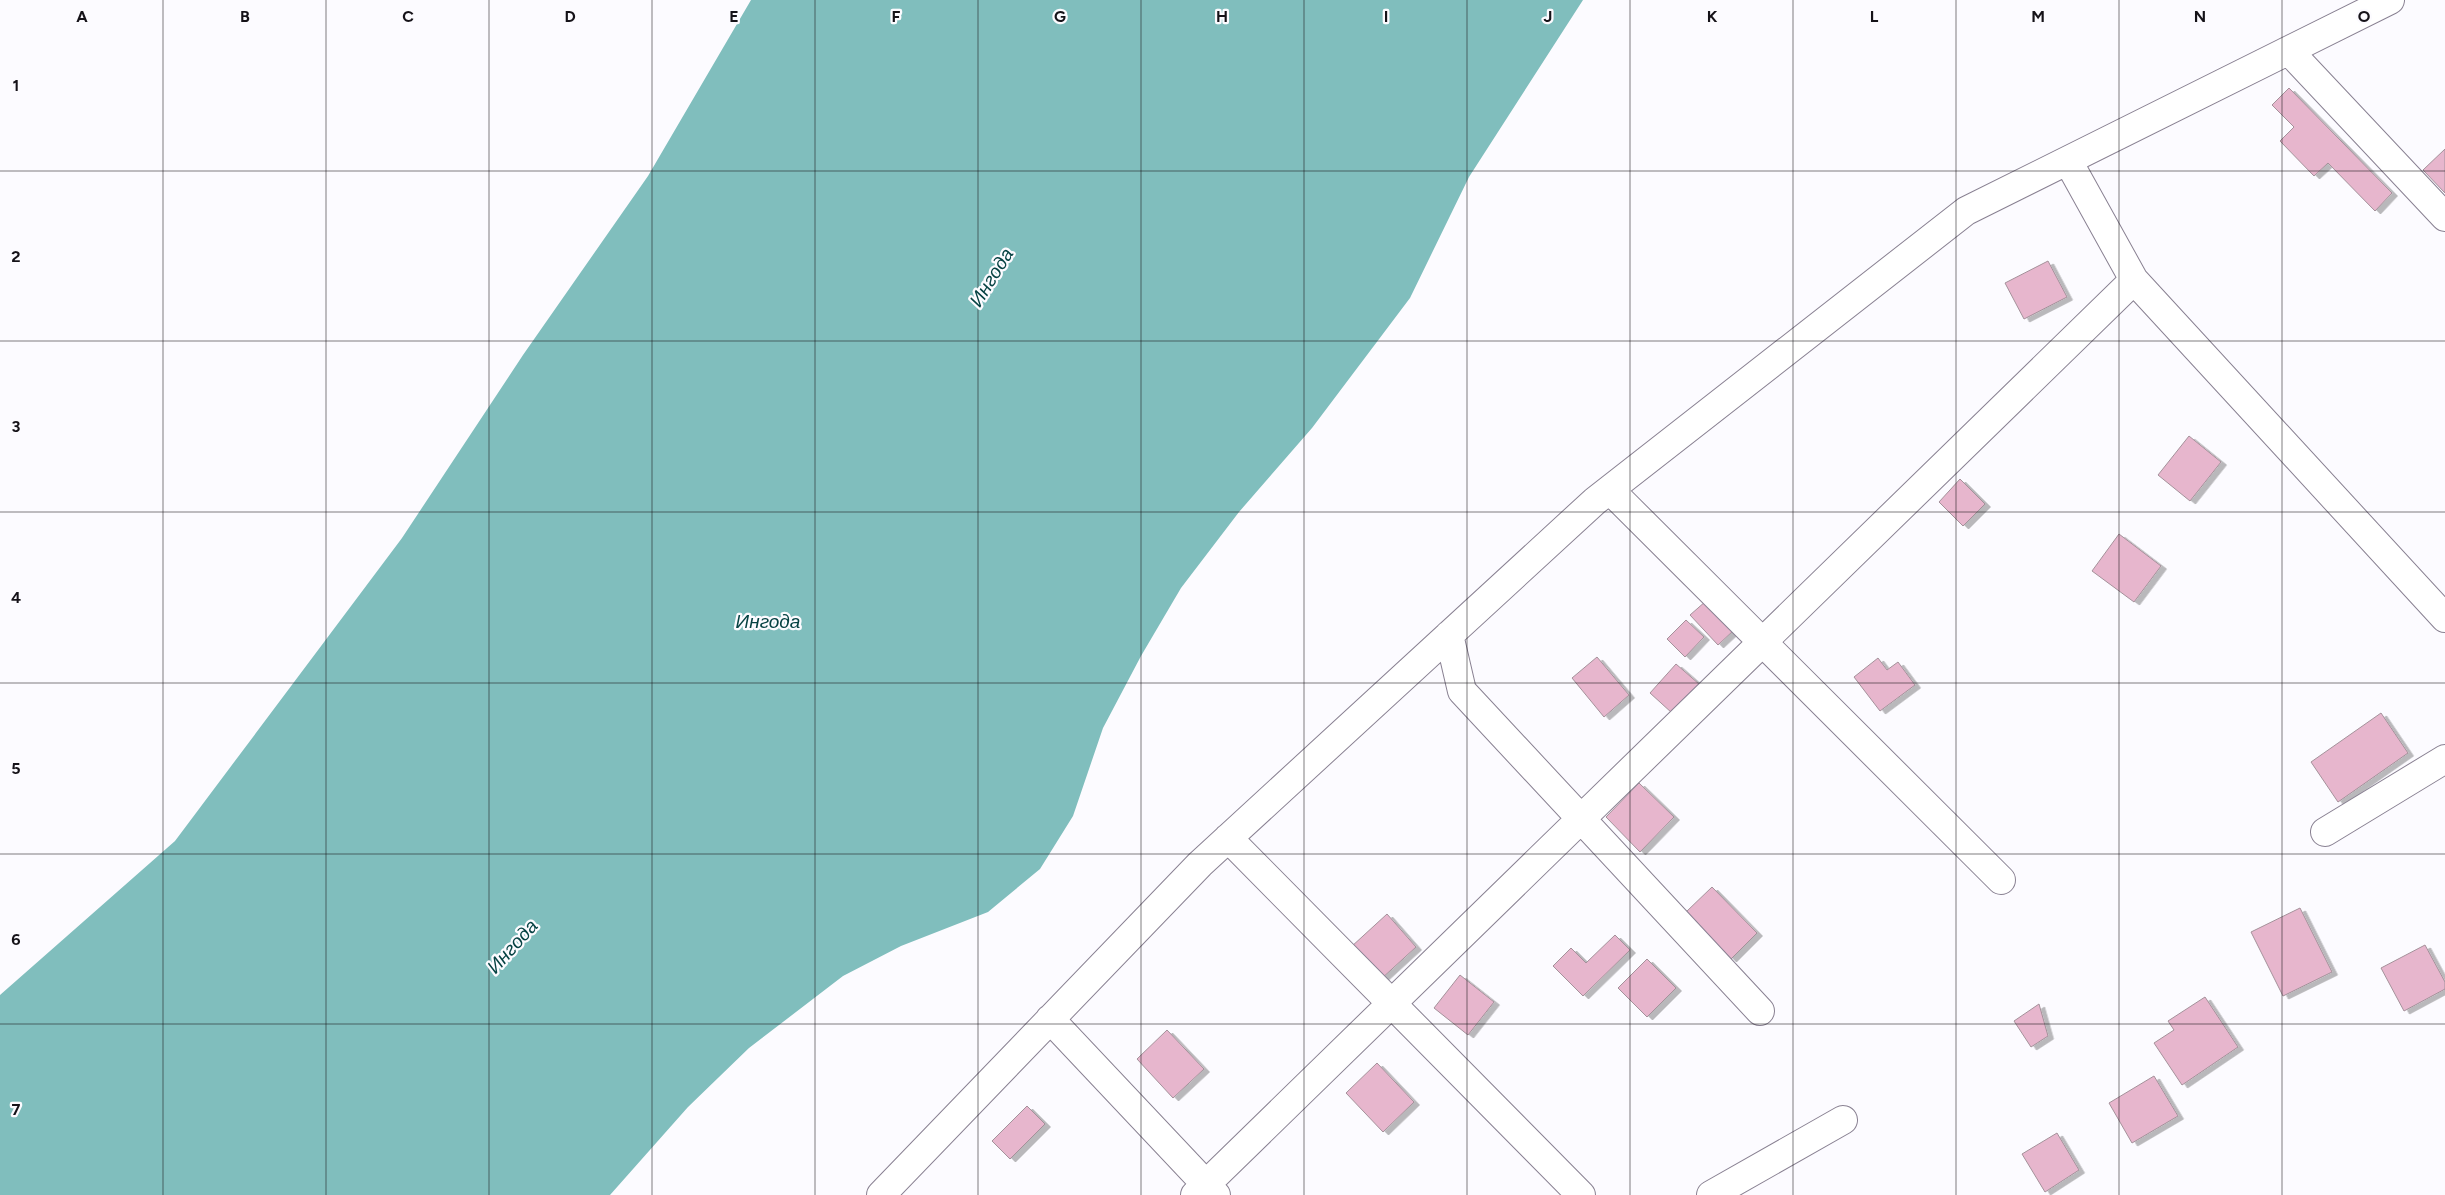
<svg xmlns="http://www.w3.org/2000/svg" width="2445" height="1195" font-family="Figtree,sans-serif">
  <defs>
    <filter id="shadow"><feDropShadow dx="5.5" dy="3" stdDeviation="0" flood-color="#0004"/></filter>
  </defs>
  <rect width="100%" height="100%" fill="#fcfbff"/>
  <path fill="#80bebd" d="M751 0H1583L1469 177 1410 298 1312 428 1239 512 1181 588 1141 656 1103 728 1073 816 1040 869 988 912 901 946 843 976 749 1048 688 1107 610 1195H0V995L175 841 402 538 523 355 648 176Z"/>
  <path fill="#e7b6cd" stroke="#a4919a" filter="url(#shadow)" d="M2289 88 2392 193 2375 211 2328 163 2314 176 2280 141 2294 127 2272 105Z
    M2445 149V193L2423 170Z
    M2048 261 2067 297 2024 319 2005 283Z
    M2189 436 2221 462 2190 501 2158 475Z
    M1960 479 1985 504 1963 526 1939 502Z
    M2119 534 2161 566 2134 602 2092 571Z
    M1706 601 1734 630 1718 645 1690 615Z
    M1686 620 1704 637 1685 657 1667 639Z
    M1597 657 1629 695 1604 717 1572 678Z
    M1878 658 1887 670 1898 662 1915 685 1880 711 1854 677Z
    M1676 664 1699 684 1672 713 1650 693Z
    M2381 713 2408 753 2338 802 2311 762Z
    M1639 783 1674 817 1640 852 1606 817Z
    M1712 887 1757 933 1731 959 1686 912Z
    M2300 908 2332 972 2283 996 2251 932Z
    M1387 914 1416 947 1380 980 1351 947Z
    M1615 935 1630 950 1583 996 1553 966 1571 948 1586 963Z
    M2425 945 2445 982V989L2404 1011 2381 968Z
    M1647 959 1676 988 1647 1017 1618 988Z
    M1460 975 1494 1002 1468 1035 1434 1008Z
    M2205 997 2238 1047 2182 1085 2154 1043 2174 1030 2168 1021Z
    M2039 1004 2048 1036 2031 1047 2014 1021Z
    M1167 1030 1204 1069 1173 1098 1137 1059Z
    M1377 1063 1414 1102 1383 1132 1346 1093Z
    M2154 1076 2178 1116 2132 1143 2109 1103Z
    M1027 1106 1045 1124 1010 1159 992 1141Z
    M2057 1133 2079 1170 2045 1192 2022 1154Z"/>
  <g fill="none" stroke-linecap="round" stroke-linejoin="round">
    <defs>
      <path id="minor" d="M2289 51 2445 217
        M2068 161 2134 280 2445 618
        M1610 490 2001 880
        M1449 635 1462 691 1760 1011
        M2325 832 2445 759
        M1228 838 1581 1195
        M1050 1019 1216 1195
        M881 1195 1200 864 1595 501 1966 211 2390 0
        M1195 1195 2134 280
        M1711 1195 1843 1120"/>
    </defs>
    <use href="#minor" stroke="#898192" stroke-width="30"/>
    <use href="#minor" stroke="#fff" stroke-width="28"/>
  </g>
  <path fill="none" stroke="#151218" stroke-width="1" stroke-opacity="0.55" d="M163 0V1195M326 0V1195M489 0V1195M652 0V1195M815 0V1195M978 0V1195M1141 0V1195M1304 0V1195M1467 0V1195M1630 0V1195M1793 0V1195M1956 0V1195M2119 0V1195M2282 0V1195M0 171H2445M0 341H2445M0 512H2445M0 683H2445M0 854H2445M0 1024H2445"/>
  <g text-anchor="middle" stroke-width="4.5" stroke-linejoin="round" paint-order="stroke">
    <g font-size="19" font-style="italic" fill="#064243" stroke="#fcfbff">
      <text transform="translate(991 277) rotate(-58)" y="7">Ингода</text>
      <text x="768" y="628">Ингода</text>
      <text transform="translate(512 946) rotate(-48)" y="7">Ингода</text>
    </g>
  </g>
  <g font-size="16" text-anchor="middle" font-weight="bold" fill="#151218" stroke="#fcfbff" stroke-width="4.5" stroke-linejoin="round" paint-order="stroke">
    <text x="82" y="22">A</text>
    <text x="245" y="22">B</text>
    <text x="408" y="22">C</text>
    <text x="570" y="22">D</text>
    <text x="734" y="22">E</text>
    <text x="896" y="22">F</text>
    <text x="1060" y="22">G</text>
    <text x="1222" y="22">H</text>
    <text x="1386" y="22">I</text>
    <text x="1548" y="22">J</text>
    <text x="1712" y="22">K</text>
    <text x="1874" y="22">L</text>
    <text x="2038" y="22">M</text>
    <text x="2200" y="22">N</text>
    <text x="2364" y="22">O</text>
    <text x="16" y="91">1</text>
    <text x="16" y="262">2</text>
    <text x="16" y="432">3</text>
    <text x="16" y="603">4</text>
    <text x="16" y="774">5</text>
    <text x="16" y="945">6</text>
    <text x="16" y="1115">7</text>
  </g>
</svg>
